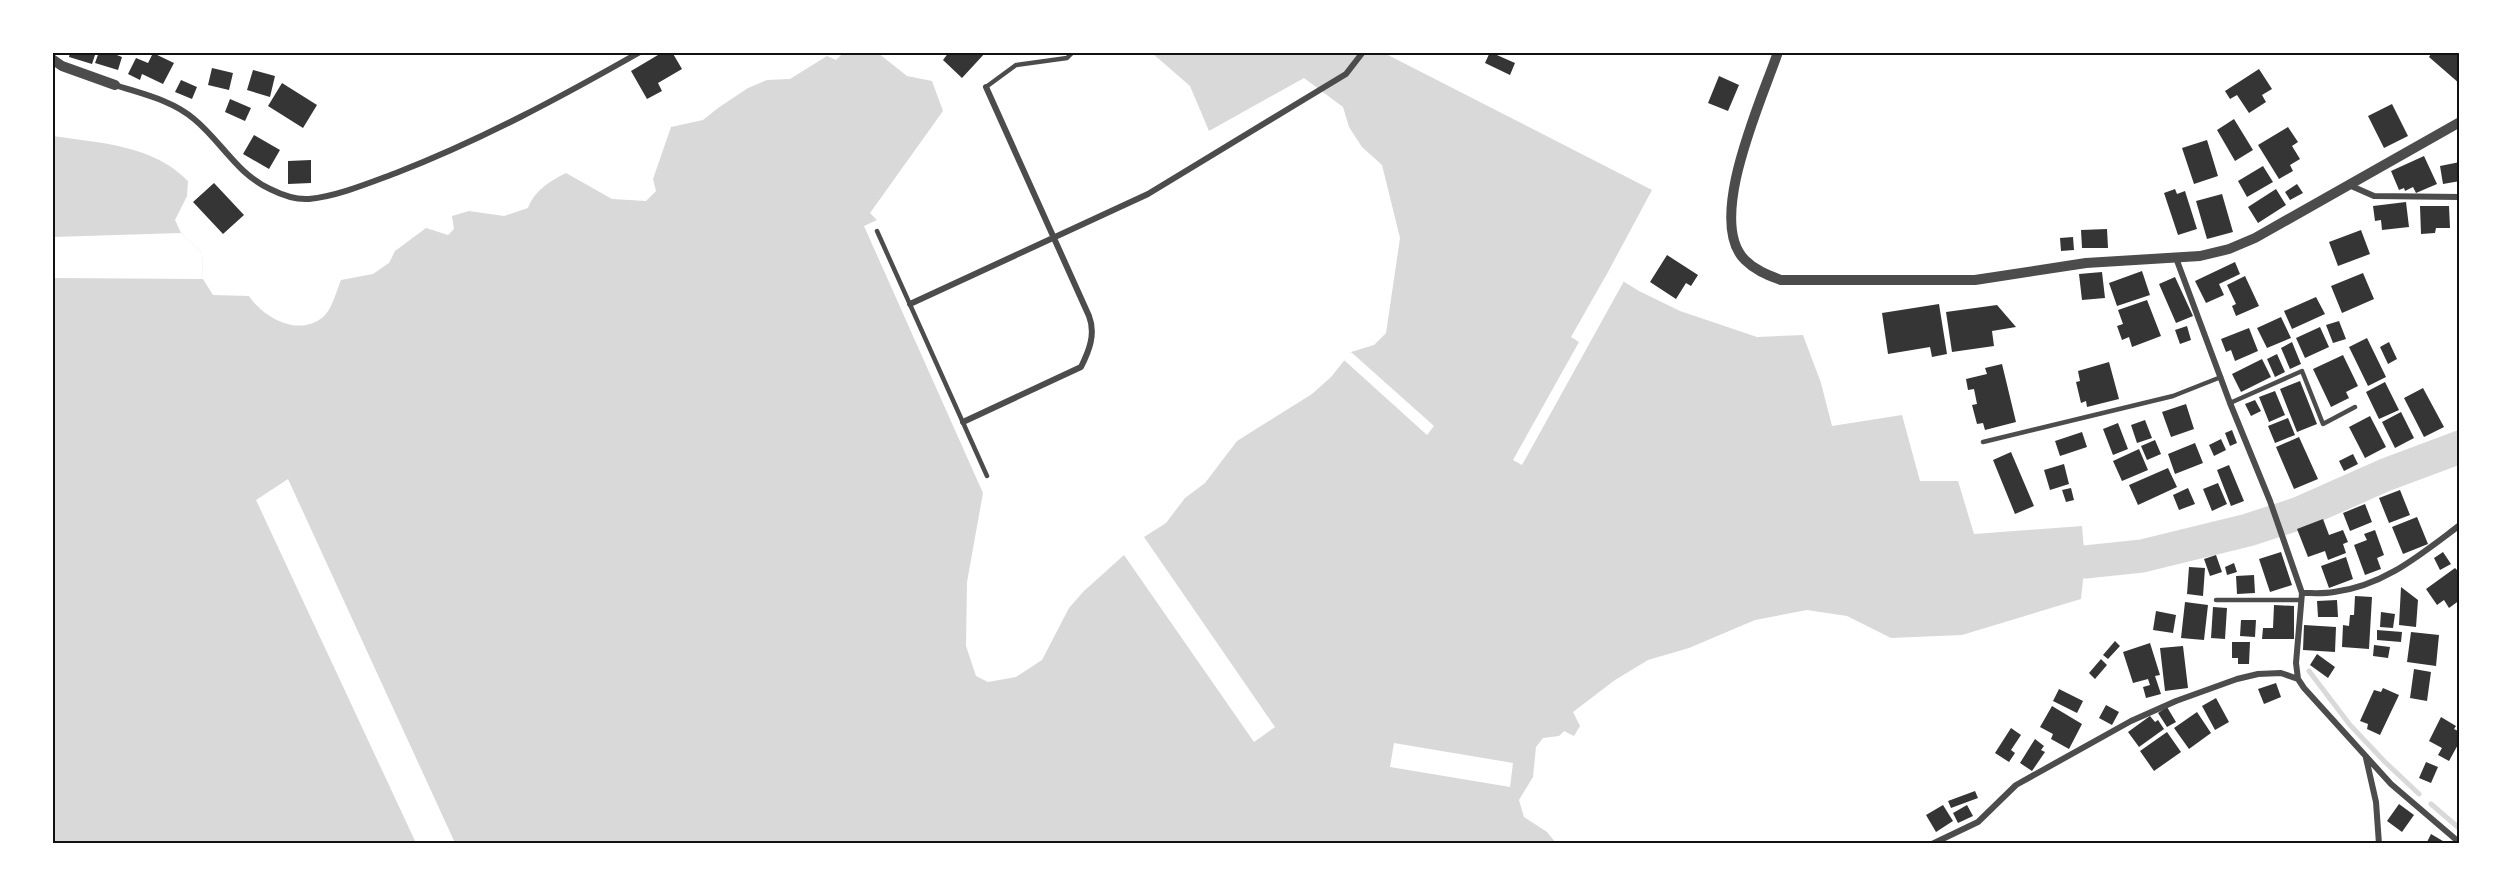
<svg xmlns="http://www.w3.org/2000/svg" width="2512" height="896" font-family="Quicksand,sans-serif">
  <rect width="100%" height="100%" fill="#fff"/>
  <path fill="#d9d9d9" d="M843 53H878L907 76 932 81 943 111 870 213 877 220 864 226 983 493 967 582 966 646 976 676 988 682 1016 677 1042 660 1069 608 1084 591 1124 555 1254 742 1275 727 1144 537 1166 523 1185 498 1205 483 1237 441 1312 394 1331 377 1351 352 1374 345 1386 333 1400 238 1382 165 1362 147 1349 127 1343 107 1304 78 1209 131 1190 86 1152 53H1384L1652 190 1608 272 1639 291 1680 311 1757 337 1803 335 1821 383 1832 426 1902 415 1920 481H1958L1974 534 2082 526 2085 562 2081 599 1962 635 1891 638 1847 616 1807 610 1755 620 1689 648 1648 660 1615 680 1573 712 1580 726 1574 736 1564 731 1559 736 1543 738 1536 747 1533 777 1519 800 1524 817 1547 832 1556 843 53 844V136C100 143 153 145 188 181L187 196 175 220 181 233 202 253 203 279 213 295 249 296C263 317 297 337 322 318 332 310 336 292 341 280L373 274 389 263 395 251 426 228 448 235 454 229 452 216 469 211 504 216 528 208C534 191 550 181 566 173L612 199 646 201 656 191 653 179 671 127 703 120 718 108 748 88 767 80 790 79 827 56 836 60Z"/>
  <path fill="#fff" d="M181 233 202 253 203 279 53 278V237Z
    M1608 272 1624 281 1522 465 1513 460 1579 342 1571 337Z
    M1351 352 1434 426 1427 435 1344 360Z
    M288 479 455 843H416L256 500Z
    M1394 743 1513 763 1510 787 1390 767Z"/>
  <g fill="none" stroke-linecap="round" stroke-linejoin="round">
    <path stroke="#d9d9d9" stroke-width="5" d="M2309 671 2350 725 2385 762 2419 794
      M2431 804 2460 829"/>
    <path stroke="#d9d9d9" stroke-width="33" d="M2085 562 2142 556 2248 530 2297 514 2385 475 2460 447"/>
  </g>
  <path fill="#353535" d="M70 52H96L92 64 69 57Z
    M99 52H109L122 57 118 70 95 63Z
    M663 52H672L682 69 658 83 662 91 647 99 631 71Z
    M949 52H986L962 78 943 60Z
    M1490 52 1515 63 1510 75 1485 63Z
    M2432 52H2460V84L2429 57Z
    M153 53 174 63 163 84 142 74 140 80 128 74 136 58 148 63Z
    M212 68 233 73 229 90 208 85Z
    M2259 69 2272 89 2262 95 2266 102 2249 113 2237 95 2230 99 2225 91Z
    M253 70 275 76 270 97 247 90Z
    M1719 76 1739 85 1728 111 1708 103Z
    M181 80 197 87 192 99 175 92Z
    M282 83 317 105 303 128 268 106Z
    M230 99 251 108 245 121 225 112Z
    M2392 104 2408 136 2384 148 2368 116Z
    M2234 119 2253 150 2235 161 2217 130Z
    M2288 127 2298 142 2292 146 2300 159 2290 165 2293 171 2279 179 2258 145Z
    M254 135 280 150 269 169 243 154Z
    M2207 140 2218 176 2194 184 2182 148Z
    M2424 156 2437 184 2416 193 2413 187 2405 191 2404 188 2399 190 2391 171Z
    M311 160V183L288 184V161Z
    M2460 162V181L2443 184 2440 166Z
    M2263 166 2273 182 2247 197 2238 181Z
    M214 183 244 215 223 234 193 202Z
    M2297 184 2303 193 2290 200 2285 192Z
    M2175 189 2177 194 2185 191 2197 229 2178 235 2164 193Z
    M2276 189 2286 205 2258 223 2248 207Z
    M2222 194 2233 232 2207 239 2196 201Z
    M2406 202 2409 227 2382 230 2381 220 2375 221 2373 206Z
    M2420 206H2449L2450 228H2436L2435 233 2421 234Z
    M2107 229 2108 248H2082L2081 230Z
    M2361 230 2370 254 2338 266 2329 242Z
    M2073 237 2074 250 2061 251 2060 238Z
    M1667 255 1698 275 1691 286 1686 283 1676 299 1650 282Z
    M2235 262 2240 274 2219 284 2224 295 2206 303 2195 281Z
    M2142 271 2150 295 2117 306 2109 283Z
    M2102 272 2105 298 2082 300 2079 274Z
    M2363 273 2374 299 2342 313 2331 286Z
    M2245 276 2259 306 2236 316 2232 306 2236 304 2227 285Z
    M2175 277 2193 316 2176 323 2159 284Z
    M2316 297 2325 314 2292 329 2284 311Z
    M2147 300 2161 336 2132 347 2129 337 2122 340 2117 326 2123 324 2118 310Z
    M1939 304 1947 354 1932 357 1930 347 1888 354 1882 313Z
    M1997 305 2016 327 1992 331 1994 346 1952 352 1946 312Z
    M2281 317 2291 338 2267 348 2257 328Z
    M2339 321 2346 339 2333 343 2326 325Z
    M2187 326 2191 340 2180 344 2175 330Z
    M2320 327 2329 347 2305 358 2296 338Z
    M2249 328 2258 351 2235 361 2231 350 2226 352 2221 339Z
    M2367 338 2386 377 2368 386 2349 347Z
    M2292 342 2301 364 2290 369 2281 348Z
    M2389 342 2397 359 2388 364 2380 347Z
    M2277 354 2285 372 2275 377 2267 359Z
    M2343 355 2358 386 2346 392 2349 398 2331 407 2313 369Z
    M2262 359 2271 377 2241 392 2232 374Z
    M2109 362 2119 399 2087 407 2086 401 2081 403 2076 382 2080 381 2078 371Z
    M2002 364 2016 422 1985 430 1983 423 1977 424 1972 405 1977 404 1974 389 1968 390 1966 379 1987 374 1985 368Z
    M2300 381 2317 424 2297 432 2280 389Z
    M2385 382 2399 410 2379 419 2366 392Z
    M2423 388 2444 427 2424 437 2404 398Z
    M2275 391 2285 415 2269 422 2259 397Z
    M2255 400 2261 411 2251 416 2245 404Z
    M2186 404 2194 429 2171 437 2162 412Z
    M2401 412 2414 438 2395 448 2382 422Z
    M2370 416 2386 447 2365 458 2349 427Z
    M2288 418 2295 435 2275 443 2268 426Z
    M2145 420 2152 438 2137 443 2131 425Z
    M2118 423 2128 449 2113 455 2103 429Z
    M2232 430 2237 443 2230 446 2225 433Z
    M2082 432 2087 447 2060 456 2055 441Z
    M2299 437 2318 479 2294 489 2276 447Z
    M2221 439 2226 450 2214 456 2209 445Z
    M2155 440 2161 454 2147 460 2141 446Z
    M2195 443 2203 463 2175 474 2168 454Z
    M2139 449 2148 470 2122 481 2113 461Z
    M2011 452 2034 506 2015 514 1993 460Z
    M2353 454 2358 464 2344 471 2339 461Z
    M2064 464 2069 484 2050 490 2044 470Z
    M2229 465 2244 501 2231 506 2217 470Z
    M2168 468 2177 487 2138 505 2129 485Z
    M2218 483 2227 504 2212 511 2203 489Z
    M2071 488 2074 500 2066 502 2062 490Z
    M2188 488 2195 504 2179 510 2173 495Z
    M2400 490 2410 515 2389 523 2379 498Z
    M2365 504 2372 522 2350 531 2343 513Z
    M2417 517 2428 544 2403 554 2392 527Z
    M2323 519 2329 535 2343 530 2348 542 2343 544 2346 553 2328 560 2325 551 2308 557 2297 529Z
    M2375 530 2384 555 2377 558 2381 569 2365 575 2354 545 2367 540 2364 534Z
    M2281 552 2292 585 2270 592 2259 559Z
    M2443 552 2451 564 2440 570 2434 558Z
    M2216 555 2222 572 2210 576 2204 559Z
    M2346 557 2353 579 2329 588 2321 566Z
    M2234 563 2237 572 2227 575 2225 567Z
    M2189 567 2205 568 2203 596 2187 594Z
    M2455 568 2460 573V600L2449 608 2444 600 2437 605 2426 589Z
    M2254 575 2255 593 2237 594 2236 576Z
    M2401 587 2418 600 2416 627 2399 625Z
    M2355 596 2372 597 2369 649 2342 647 2343 625 2349 626 2350 615H2354Z
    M2337 600 2338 617H2318L2317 601Z
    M2185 602 2208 605 2204 640 2181 638Z
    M2274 605 2294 606V639H2262L2263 628H2273Z
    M2213 607 2227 608 2225 639 2211 638Z
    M2156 611 2176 615 2173 633 2153 630Z
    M2381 612 2395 614 2393 628 2380 627Z
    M2241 620H2256L2255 637 2240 636Z
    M2304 625 2336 627 2335 652 2303 650Z
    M2377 630 2402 632 2401 642 2377 640Z
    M2411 632 2439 635 2436 666 2407 662Z
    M2115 641 2120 646 2108 659 2103 655Z
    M2232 642H2250L2249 664H2238V658H2232Z
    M2150 643 2160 675 2155 676 2161 694 2146 698 2143 687 2150 685 2148 679 2133 683 2123 652Z
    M2374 645 2390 647 2388 658 2373 656Z
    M2183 646 2188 688 2165 691 2160 648Z
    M2317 654 2335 667 2328 678 2310 665Z
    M2101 659 2107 665 2095 679 2089 673Z
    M2414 669 2431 672 2427 701 2410 698Z
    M2276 683 2281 697 2264 704 2258 689Z
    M2383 688 2399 695 2380 735 2367 729 2368 724 2360 721 2374 690 2381 692Z
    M2059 689 2083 701 2077 713 2053 701Z
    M2216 698 2229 722 2215 730 2202 706Z
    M2106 705 2119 712 2112 725 2099 718Z
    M2052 706 2082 724 2069 749 2051 739 2053 734 2040 727Z
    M2167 707 2176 722 2167 727 2158 713Z
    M2197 712 2211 733 2189 749 2174 728Z
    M2150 716 2155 722 2158 720 2164 729 2139 747 2128 732Z
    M2441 717 2456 726 2454 729 2460 732V741L2449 761 2438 755 2442 748 2429 741Z
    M2011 728 2021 735 2011 750 2015 753 2009 762 1995 753Z
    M2167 732 2181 752 2154 771 2140 751Z
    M2035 739 2044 746 2041 750 2045 752 2032 771 2020 763Z
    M2426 762 2438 767 2431 783 2419 778Z
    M1975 791 1978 798 1951 808 1948 801Z
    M2399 804 2414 815 2402 832 2387 821Z
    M1943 805 1953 821 1936 832 1926 815Z
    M1967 805 1973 816 1958 823 1953 813Z
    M2431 834 2448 844H2426Z"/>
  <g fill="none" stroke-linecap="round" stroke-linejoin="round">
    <path stroke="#4c4c4c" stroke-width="4.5" d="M986 87 1016 65 1067 58 1073 52
      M877 231 987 476
      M2230 403 2302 371 2323 424 2355 407
      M1983 442 2173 396 2221 377
      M2216 600H2301"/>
    <path stroke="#4c4c4c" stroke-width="6" d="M115 85C142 94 172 100 194 119 221 141 237 174 270 189 282 195 295 200 309 199 338 196 369 183 396 173 481 140 561 97 640 52
      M2349 185 2374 196 2460 197
      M2176 258 2230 403 2270 501 2302 593 2296 663 2298 679 2304 688 2391 784 2460 843
      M910 304 1148 194 1346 74 1363 52
      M963 422 1081 367C1089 351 1096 334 1089 316L986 87
      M2302 593C2312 593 2324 594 2334 592 2384 586 2421 554 2460 525
      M2366 758 2376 802 2379 844
      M1932 844 1978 822 2016 785 2131 721 2176 701 2237 679 2258 674 2281 673 2298 679"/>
    <path stroke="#4c4c4c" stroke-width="10" d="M1778 52C1763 97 1705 221 1745 260 1756 271 1768 275 1781 280H1975L2086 263 2200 256 2229 249 2255 238 2460 122
      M52 59 62 66 115 85"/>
  </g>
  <rect width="2512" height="896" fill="none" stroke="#ffffff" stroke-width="108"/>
  <rect x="54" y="54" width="2404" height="788" fill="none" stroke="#111" stroke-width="2"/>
</svg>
